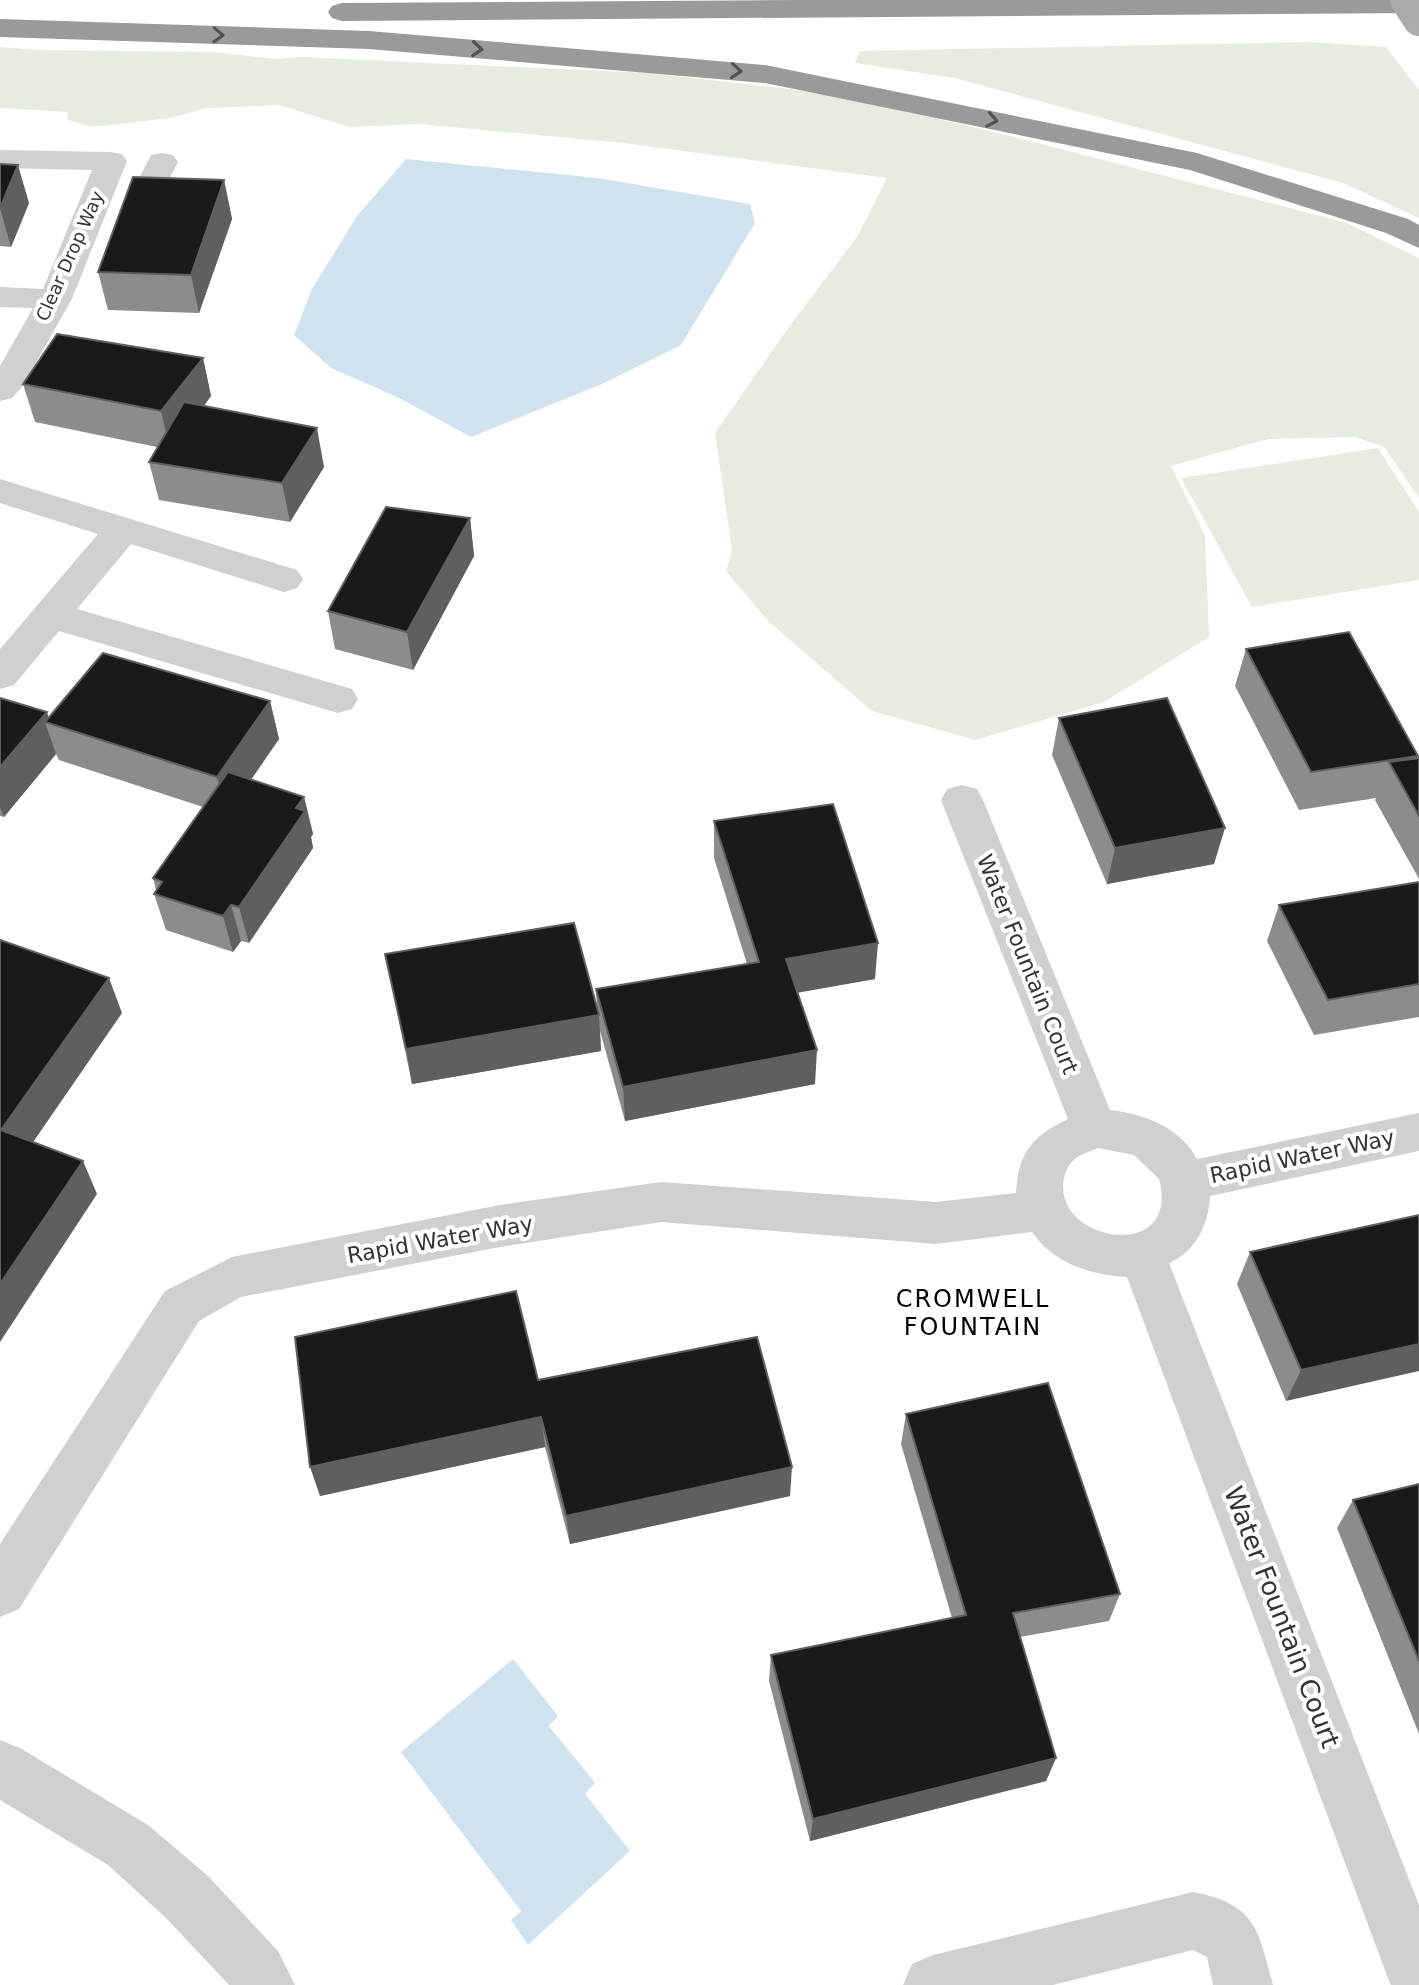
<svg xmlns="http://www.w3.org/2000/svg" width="1419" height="1985" font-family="'DejaVu Sans',sans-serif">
  <rect width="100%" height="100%" fill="#fff"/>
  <path fill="#e6ecdf" d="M1310 42 1386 47 1419 90V218L1343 183 954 78 855 63 860 51Z
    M0 47 39 50 213 52 277 59 301 57 647 73 791 89 901 110 1030 141 1347 223 1419 258V498L1384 447 1355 437 1268 439 1171 466 1205 536 1209 637 1104 702 975 740 872 711 768 621 726 571 732 551 715 433 791 324 857 237 887 178 623 143 420 124 350 127 279 105 206 108 171 118 92 127 68 120 67 112 0 108Z
    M1378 448 1419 512V580L1252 607 1181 478Z"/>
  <path fill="#cfe2ee" d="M406 159 598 178 750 204 755 223 681 345 602 384 471 437 397 397 331 368 294 335 312 289 357 216Z
    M513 1659 558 1716 549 1726 595 1783 585 1794 630 1851 528 1945 511 1920 521 1911 401 1752Z"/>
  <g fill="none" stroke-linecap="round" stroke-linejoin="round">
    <path fill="#d0d0d0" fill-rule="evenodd" d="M0 150 111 152 122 154 127 161 72 299 22 387 12 398 0 401V366L33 308 0 307V287L43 289 92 170 0 168Z
      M162 153 173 155 178 162 158 201 147 203 136 201 131 194 151 155Z
      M0 479 297 570 303 579 297 588 284 592 131 544 77 609 352 689 358 699 352 709 338 713 59 631 14 685 0 689V649L98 534 0 503Z
      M962 785 977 789 983 800 1110 1110C1144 1114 1180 1127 1197 1159L1419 1113V1151L1210 1196C1209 1223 1196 1252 1169 1263L1419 1905V1985H1391L1389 1981 1127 1277C1090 1275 1053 1263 1032 1232L936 1244 661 1222 500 1247 241 1297 199 1321 19 1609 0 1617V1544L165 1291 232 1257 500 1205 661 1182 936 1202 1016 1193C1018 1153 1032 1136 1068 1119L941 800 947 789ZM1098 1148 1134 1155 1159 1179C1181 1261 1061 1244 1063 1185 1064 1175 1067 1165 1076 1158 1082 1154 1091 1151 1098 1148Z
      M0 1740 20 1748 148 1825 208 1876 278 1951 295 1985H229L166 1918 108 1865 0 1800Z
      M1193 1892C1256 1904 1258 1929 1273 1985H1213L1207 1957 1193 1950 1053 1985H903L912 1964 933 1955Z"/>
    <path fill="#9a9a9a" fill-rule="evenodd" d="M796 0H1419V13L342 21 332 18 328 12 332 6 342 3Z
      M0 19 369 31 765 65 1197 153 1408 219 1419 225V248L1386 233 1190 170 765 83 369 49 0 37Z"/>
    <path stroke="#ababab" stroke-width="32" d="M1406 0 1419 20"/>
  </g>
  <path fill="#8c8c8c" d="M0 164 29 203 11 247 0 246Z
    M224 180 232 219 199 313 108 310 98 272Z
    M203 358 211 396 204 406 324 467 290 522 159 500 149 462 157 447 35 422 23 384Z
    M470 518 474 556 413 670 335 649 328 611Z
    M1246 649 1418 756 1417 758H1419V879L1375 800 1376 798 1299 810 1235 686Z
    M0 698 49 718 270 701 279 739 251 779 304 797 313 834 311 837 313 848 249 943 241 941 233 952 166 930 154 894 156 890 153 878 203 807 59 760 56 754 4 817 0 816Z
    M1059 718 1214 864 1107 884 1052 755Z
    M714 821 875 979 798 992 815 1084 625 1121 600 1031 601 1051 412 1084 385 954 597 1009 596 989 747 964 714 858Z
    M1419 882V1017L1314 1035 1267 941 1279 905Z
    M1419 1215 1286 1401 1237 1284 1250 1252Z
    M538 1380 790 1496 570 1544 545 1447 320 1496Z
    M906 1414 1120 1594 1109 1621 1020 1637 1056 1758 1046 1781 810 1841 769 1681 771 1655 952 1618 901 1444Z
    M1419 1484V1734L1337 1528 1353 1500Z"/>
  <path fill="#5f5f5f" d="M18 165 29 203 11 247 0 208Z
    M224 180 232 219 199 313 191 275Z
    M203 358 211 396 170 450 161 411Z
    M317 428 324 467 290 522 282 483Z
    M470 518 474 556 413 670 407 632Z
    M270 701 279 739 227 815 217 777Z
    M47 712 51 724 45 722 56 754 4 817 0 808V767Z
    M304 797 313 834 311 837 313 848 249 943 239 907 296 808Z
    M1225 828 1214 864 1107 884 1115 848Z
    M231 905 241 941 233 952 223 916Z
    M878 943 875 979 785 995 786 959Z
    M109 978 122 1013 18 1164 1 1130Z
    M599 1015 601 1051 412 1084 406 1049Z
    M817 1050 815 1084 625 1121 623 1087Z
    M83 1161 97 1194 0 1342V1284Z
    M1419 1344V1371L1286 1401 1301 1370Z
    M541 1417 545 1447 320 1496 310 1467Z
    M792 1467 790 1496 570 1544 566 1516Z
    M1056 1758 1046 1781 810 1841 813 1819Z"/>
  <path fill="#1a1a1a" stroke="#5f5f5f" stroke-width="2" d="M0 164 18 165 0 208Z
    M133 177 224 180 191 275 98 272Z
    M57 334 203 358 161 411 23 384Z
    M184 402 317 428 282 483 149 462Z
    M386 507 470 518 407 632 328 611Z
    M1349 632 1418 756 1311 772 1246 649Z
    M103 653 270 701 217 777 45 722Z
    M0 698 47 712 0 767Z
    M1167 698 1225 828 1115 848 1059 718Z
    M1419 758V816L1389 762Z
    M228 772 304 797 296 808 305 811 239 907 231 905 223 916 154 894 162 882 153 878Z
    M833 804 878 943 786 959 817 1050 623 1087 596 989 759 962 714 821Z
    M1419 882V984L1328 1000 1279 905Z
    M574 923 599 1015 406 1049 385 954Z
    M0 940 109 978 1 1130 83 1161 0 1284Z
    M1419 1215V1344L1301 1370 1250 1252Z
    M516 1291 538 1380 757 1337 792 1467 566 1516 541 1417 310 1467 295 1337Z
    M1048 1383 1120 1594 1013 1613 1056 1758 813 1819 771 1655 966 1615 906 1414Z
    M1419 1484V1661L1353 1500Z"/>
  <defs><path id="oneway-chevron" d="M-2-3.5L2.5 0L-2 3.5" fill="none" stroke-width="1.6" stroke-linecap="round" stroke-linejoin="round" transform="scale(2)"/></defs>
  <g stroke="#525252">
    <use href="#oneway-chevron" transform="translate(218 35) rotate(2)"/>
    <use href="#oneway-chevron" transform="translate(477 49) rotate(4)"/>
    <use href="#oneway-chevron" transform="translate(736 71) rotate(5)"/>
    <use href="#oneway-chevron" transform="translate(992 120) rotate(11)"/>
  </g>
  <g text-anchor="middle" stroke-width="8" stroke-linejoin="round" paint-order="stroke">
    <g font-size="18" fill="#333" stroke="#fff">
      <text transform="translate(70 256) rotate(-66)" y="6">Clear Drop Way</text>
    </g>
    <g font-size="22" fill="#333" stroke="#fff">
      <text transform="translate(1028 964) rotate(68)" y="8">Water Fountain Court</text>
      <text transform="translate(1302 1156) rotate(-12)" y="8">Rapid Water Way</text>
      <text transform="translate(440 1239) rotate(-10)" y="8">Rapid Water Way</text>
    </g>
    <g font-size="24" letter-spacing="2" fill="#000" stroke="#fff">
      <text x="973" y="1307">CROMWELL<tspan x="973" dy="28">FOUNTAIN</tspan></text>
    </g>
    <g font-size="26" fill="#333" stroke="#fff">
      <text transform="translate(1282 1617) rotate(69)" y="9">Water Fountain Court</text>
    </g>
  </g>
</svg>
